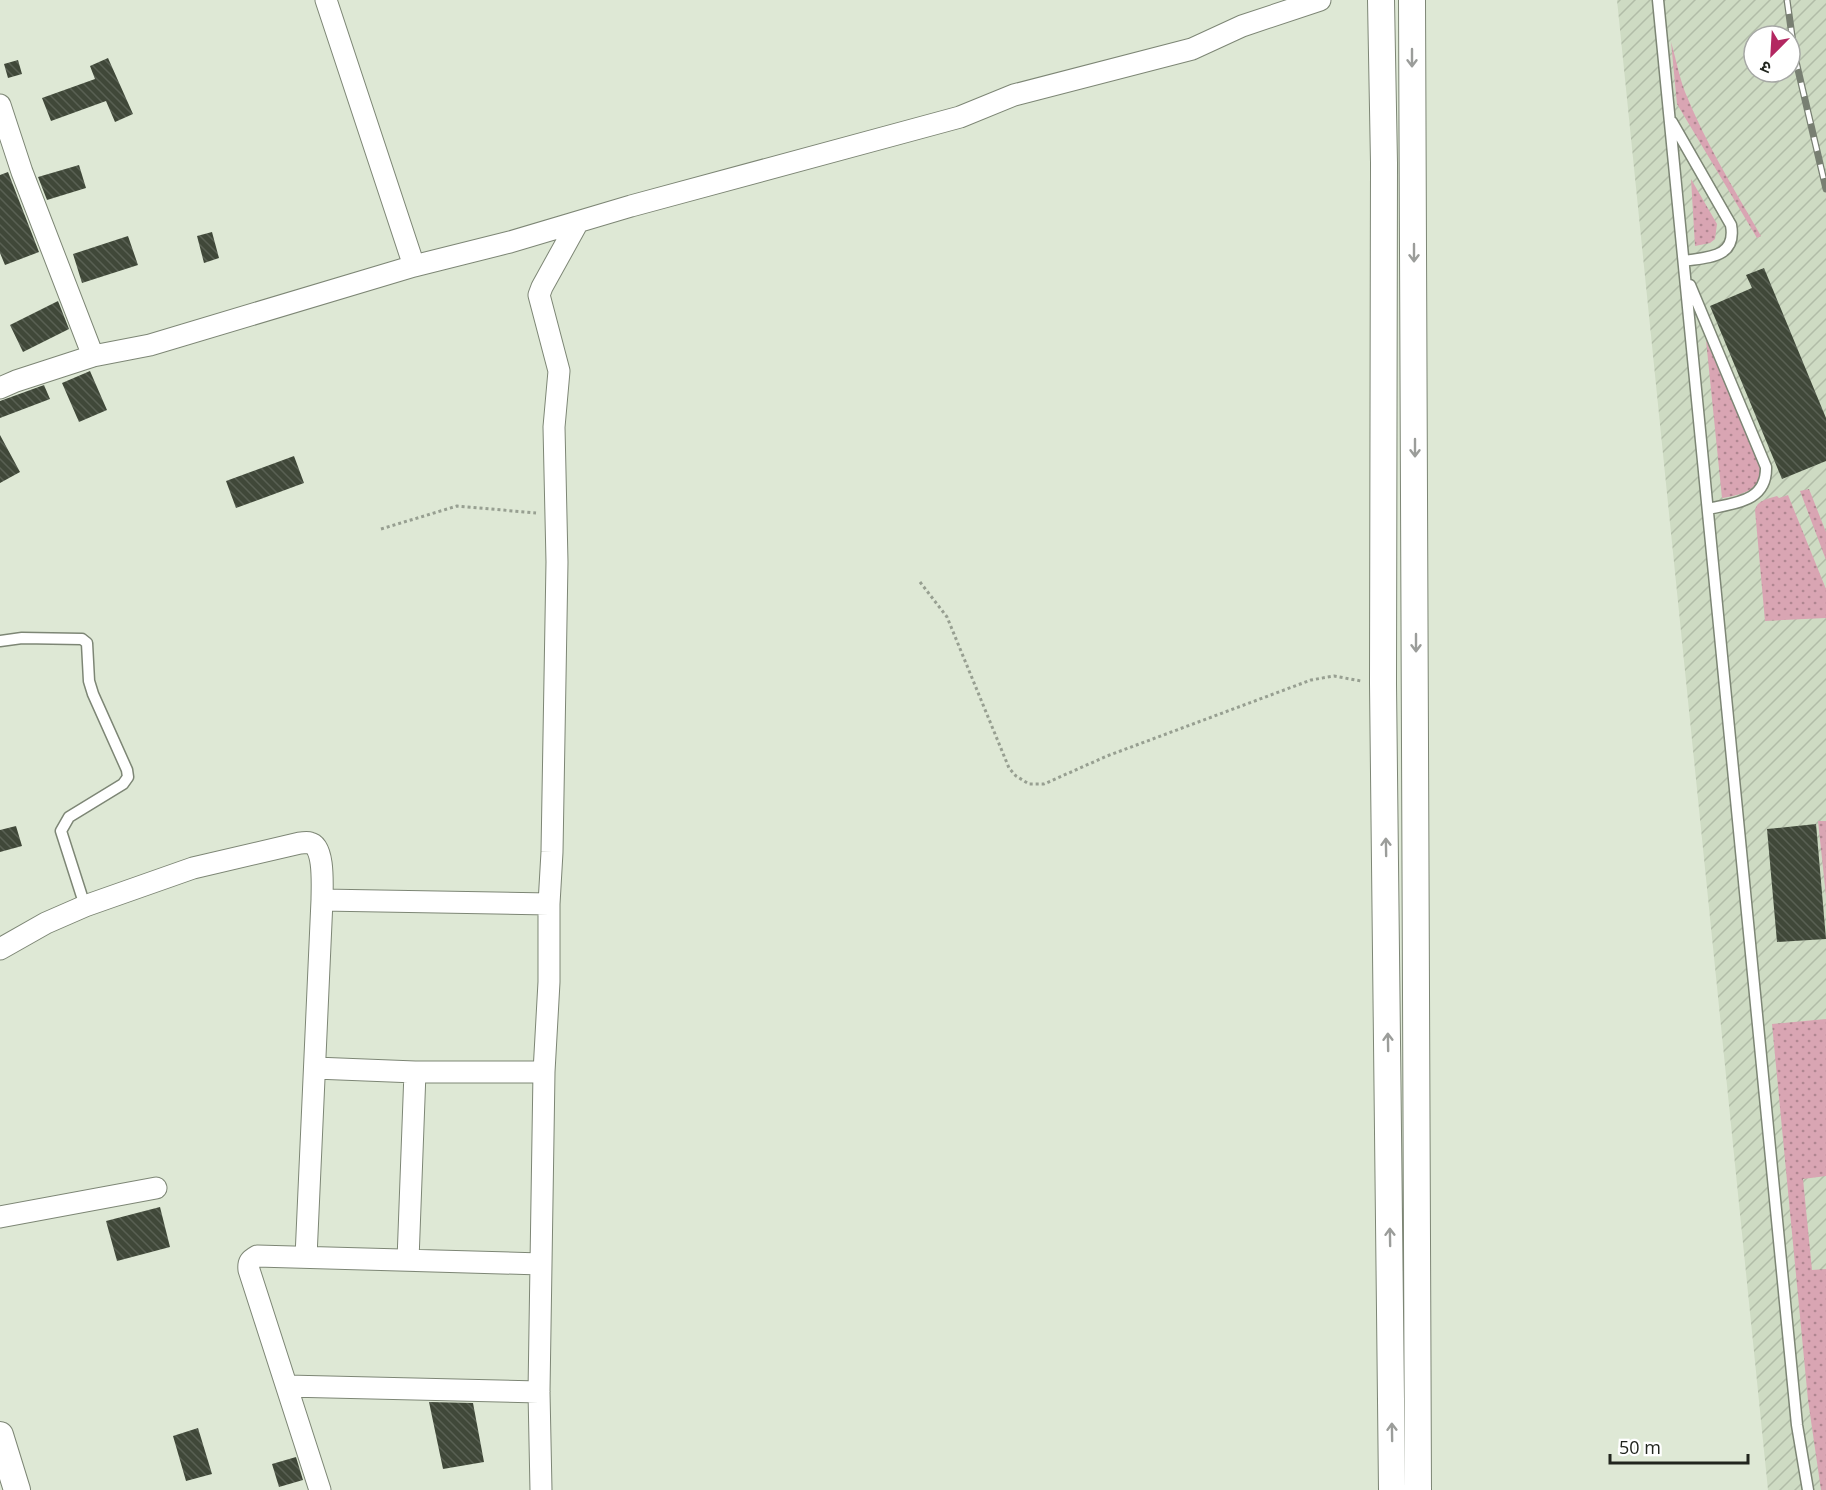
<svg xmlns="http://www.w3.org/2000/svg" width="1826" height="1490" font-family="'Open Sans','Noto Sans Devanagari',sans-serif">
  <defs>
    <pattern id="industrial-furrows" width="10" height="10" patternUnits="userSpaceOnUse" patternTransform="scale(1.5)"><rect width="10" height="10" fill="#cedbc3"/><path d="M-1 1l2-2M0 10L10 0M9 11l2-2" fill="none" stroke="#b1bca7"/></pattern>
    <pattern id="grass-dots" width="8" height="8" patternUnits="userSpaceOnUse" patternTransform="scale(1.5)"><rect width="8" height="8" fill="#d9a5b3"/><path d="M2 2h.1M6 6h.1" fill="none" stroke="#b08691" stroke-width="1.8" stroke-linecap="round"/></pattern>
    <pattern id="building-back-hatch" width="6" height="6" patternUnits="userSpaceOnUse" patternTransform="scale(1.5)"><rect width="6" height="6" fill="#404839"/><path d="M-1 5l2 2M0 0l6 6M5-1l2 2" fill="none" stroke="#596053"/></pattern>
  </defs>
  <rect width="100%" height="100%" fill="#dee8d5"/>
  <path fill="url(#industrial-furrows)" fill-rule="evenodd" d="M1617 0H1826V1490H1768ZM1754 36H1790V72H1754Z"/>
  <path fill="url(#grass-dots)" d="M1671 42C1676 59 1679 76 1685 92 1705 142 1734 189 1761 236L1757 238 1677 104Z
    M1691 179 1717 224 1715 239 1710 243 1695 246Z
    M1706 340 1760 465C1762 491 1743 494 1722 498Z
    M1809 489 1826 532V560L1800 491Z
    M1788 495 1826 589V618L1765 621 1755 510C1757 500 1768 499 1777 496L1779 498Z
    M1818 821H1826V896Z
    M1826 1019V1176L1803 1179 1812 1270 1826 1269V1490H1821L1808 1400 1772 1024Z"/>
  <path fill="url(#building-back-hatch)" d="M108 58 133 114 115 122 106 101 51 121 42 98 95 79 90 66Z
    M18 60 22 74 8 78 4 64Z
    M79 165 86 188 47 200 38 177Z
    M8 172 39 252 5 265 0 253V175Z
    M212 232 219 258 204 263 197 236Z
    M128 236 138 265 82 283 73 254Z
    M1764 268 1826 418V461L1782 479 1710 306 1752 288 1746 275Z
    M58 301 69 329 23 352 10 325Z
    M90 371 107 410 79 422 62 383Z
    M44 385 50 399 0 418V401Z
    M0 435 20 472 0 483Z
    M294 456 304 483 236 508 226 481Z
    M1816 824 1826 939 1777 942 1767 829Z
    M16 826 22 846 0 852V830Z
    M160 1207 170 1247 117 1261 106 1221Z
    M429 1402 473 1403 484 1462 443 1469Z
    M198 1428 212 1474 186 1481 173 1436Z
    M296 1457 303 1480 279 1487 272 1464Z"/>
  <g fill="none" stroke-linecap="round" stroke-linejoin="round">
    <defs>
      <path id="service" d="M1658 0 1797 1425 1808 1490
        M1672 122 1731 225C1737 258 1708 257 1684 261
        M1690 285 1766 467C1767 502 1734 503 1708 509
        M0 641 22 638 82 639 87 643 89 681 93 694 127 770 128 777 123 784 69 817 61 831 85 906"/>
      <path id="minor" d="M326 0 414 266
        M0 105 22 172 93 356
        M0 388 16 381 93 356 150 345 414 266 510 242 631 206 960 117 1014 95 1192 49 1242 26 1320 0
        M322 900 549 904
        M0 949 46 923 85 906 193 868 300 843C303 843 307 842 310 843 325 846 322 887 322 900L306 1257
        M315 1068 415 1072H544
        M0 1217 156 1188
        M408 1260 415 1072
        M287 1386 539 1392
        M320 1490 249 1270C248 1262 250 1260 257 1256L541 1264
        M541 1490 539 1392 544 1072 549 982V904L552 852 557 562 554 427 559 371 539 295 542 287 578 222"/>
      <path id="tertiary" d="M1381 0 1384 163 1383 684 1392 1490
        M1412 0 1418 1490
        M0 1435 17 1490"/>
    </defs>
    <use href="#service" stroke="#7d8675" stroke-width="13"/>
    <use href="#minor" stroke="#7d8675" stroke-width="23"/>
    <use href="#tertiary" stroke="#7d8675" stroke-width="28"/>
    <path stroke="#979f91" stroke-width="3" stroke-dasharray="3 3" stroke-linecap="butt" d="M381 529 457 506 536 513
      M920 582 947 617 1009 768 1016 776 1029 784H1044L1107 756 1311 680 1334 676 1361 681"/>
    <use href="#service" stroke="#fff" stroke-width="10"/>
    <use href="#minor" stroke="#fff" stroke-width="21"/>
    <use href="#tertiary" stroke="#fff" stroke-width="26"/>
    <defs>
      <path id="rail" d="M1787 0 1795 57 1826 189"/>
    </defs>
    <use href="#rail" stroke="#787f72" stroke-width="7"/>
    <use href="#rail" stroke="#fff" stroke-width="4.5" stroke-dasharray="14" stroke-linecap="butt"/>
  </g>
  <defs><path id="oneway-shaft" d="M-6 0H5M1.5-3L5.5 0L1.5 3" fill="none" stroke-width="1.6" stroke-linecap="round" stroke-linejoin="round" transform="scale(1.5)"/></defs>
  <g stroke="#9b9d9a">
    <use href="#oneway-shaft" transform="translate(1412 58) rotate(90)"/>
    <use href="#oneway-shaft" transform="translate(1414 253) rotate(90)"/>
    <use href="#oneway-shaft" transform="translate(1415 448) rotate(90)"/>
    <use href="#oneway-shaft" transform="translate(1416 643) rotate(90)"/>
    <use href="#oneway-shaft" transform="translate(1386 847) rotate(-91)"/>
    <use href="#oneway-shaft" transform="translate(1388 1042) rotate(-91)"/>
    <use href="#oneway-shaft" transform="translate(1390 1237) rotate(-91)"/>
    <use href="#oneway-shaft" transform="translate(1392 1432) rotate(-91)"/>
  </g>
  <g transform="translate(1772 54) rotate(204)"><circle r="28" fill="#ffffff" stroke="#a6a8a5" stroke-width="1.5"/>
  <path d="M0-4.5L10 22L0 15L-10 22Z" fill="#b32761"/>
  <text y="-9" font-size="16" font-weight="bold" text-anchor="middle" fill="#21251e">उ</text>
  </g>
  <path d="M1610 1454v9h138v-9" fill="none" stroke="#21251e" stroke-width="3"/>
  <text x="1619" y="1454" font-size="18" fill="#21251e" stroke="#ffffff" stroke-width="4.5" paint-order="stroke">50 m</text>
</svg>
